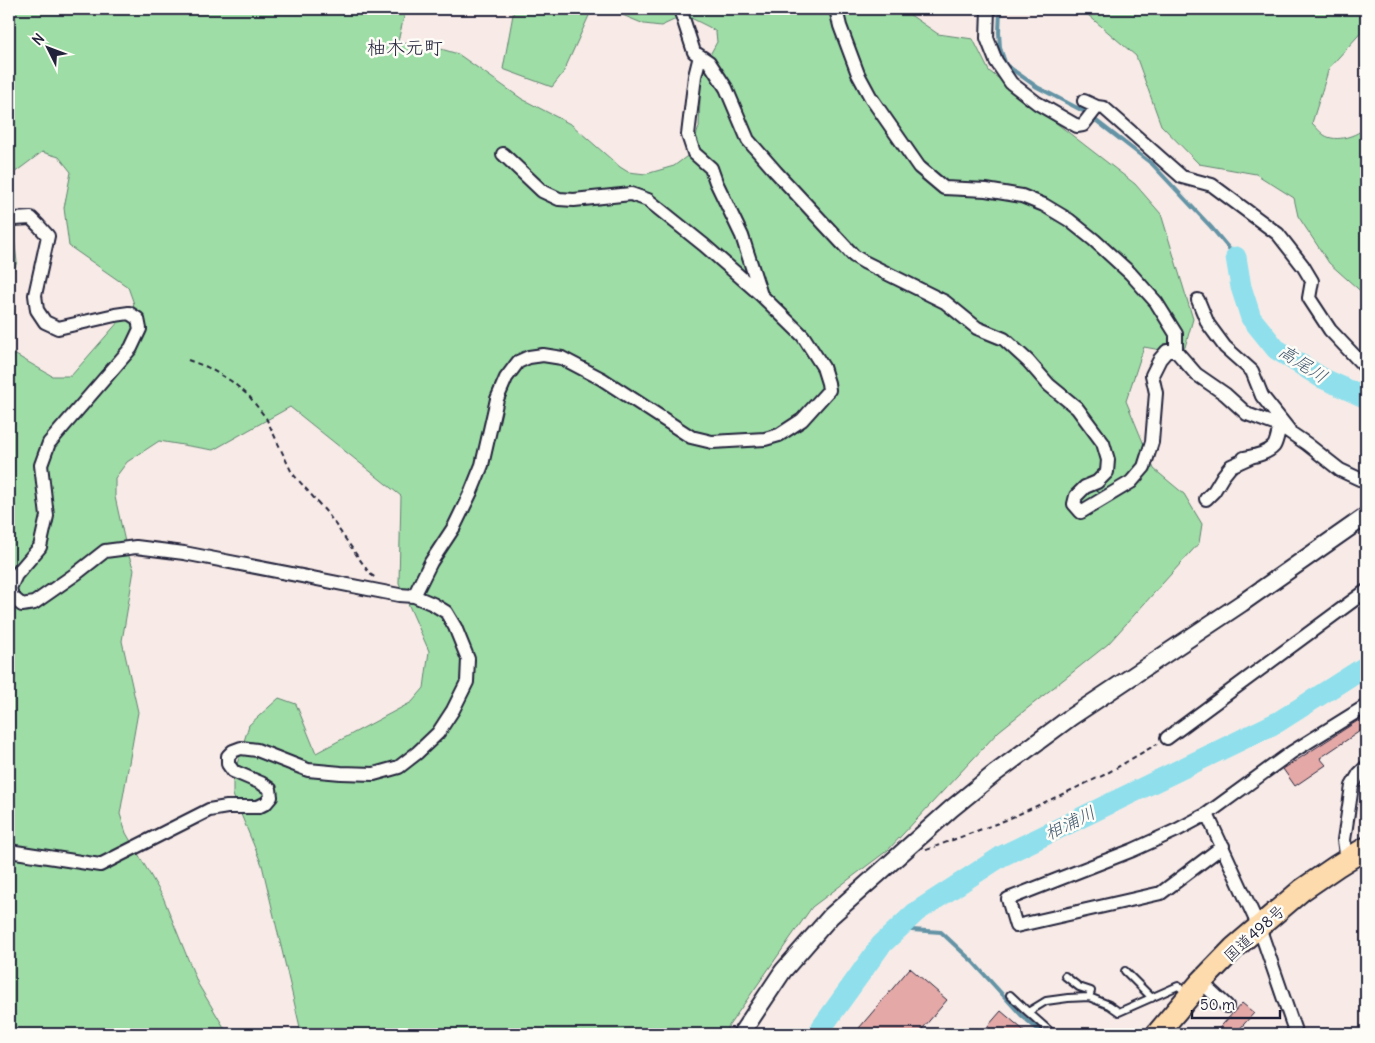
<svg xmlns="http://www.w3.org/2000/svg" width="1375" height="1043" font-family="Delius,'Klee One',sans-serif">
  <rect width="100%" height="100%" fill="#f8ebe7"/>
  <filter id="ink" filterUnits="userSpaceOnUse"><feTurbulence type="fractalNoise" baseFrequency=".02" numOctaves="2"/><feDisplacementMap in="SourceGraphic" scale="10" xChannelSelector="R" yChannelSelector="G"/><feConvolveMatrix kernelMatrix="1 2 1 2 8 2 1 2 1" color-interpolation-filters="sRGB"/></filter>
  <g filter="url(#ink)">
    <path fill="#9edea6" stroke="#608070" d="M9 9H406L398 41 422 49H441L458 54 522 99 572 125 620 167 628 172 646 174 674 166 690 154 699 127 701 71 717 42 716 32 709 27 685 15 661 26 644 24 608 9H906L909 14 938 34 973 39 989 71 1135 184 1161 214 1193 319 1183 354 1144 347 1126 401 1154 469 1184 494 1202 524 1199 543 1108 644 999 731 888 850 812 907 723 1034H297L300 1027 262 865 233 795V777L249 725 279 698 296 704 316 753 412 702 424 688 429 651 399 583 401 496 290 407 213 450 159 441 127 462 115 478V497L127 551 134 570 122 641 138 712 120 814 126 833 163 897 198 984 228 1034H9V351L52 376H71L134 304 128 287 69 246 64 208 71 172 59 157 42 152 14 173 9 187Z
      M514 9H592L563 73 552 87 503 69Z
      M1081 9H1366V27L1329 68 1312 123C1316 127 1320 132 1324 135 1336 143 1357 136 1366 127V296L1329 263 1298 216 1294 198 1256 174 1199 164 1161 125 1136 56Z
      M9 196 17 262 9 282Z"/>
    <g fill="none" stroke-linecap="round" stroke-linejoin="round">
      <path stroke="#6393a5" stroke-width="4" d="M1000 9 999 32 1000 48 1006 65 1037 87 1085 112 1152 164 1211 227 1236 257
        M897 929 941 932 973 962 1021 1015 1043 1034"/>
      <path stroke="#8fdfec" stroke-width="21" d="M1236 257 1241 287 1251 318 1276 349 1322 378 1366 398
        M817 1034 881 945 916 912 1002 856 1278 722 1366 666"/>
    </g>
    <path fill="#e4a9a7" stroke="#22223b" d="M1362 718 1366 724V727L1320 758 1326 765 1295 786 1283 769Z
      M910 968 947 1000 918 1034H854Z
      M1242 1003 1254 1013 1235 1034H1214Z
      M1001 1011 1028 1034H981Z"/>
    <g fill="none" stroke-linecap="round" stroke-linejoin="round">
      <defs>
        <path id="lane" d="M1125 971 1152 998
          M1065 976 1079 987 1091 991 1089 997
          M1010 995 1028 1012 1046 1001 1068 998 1089 997 1109 1005 1119 1012 1178 986 1187 993
          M1028 1012 1053 1034"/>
        <path id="street" d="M680 9 694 52 709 62 726 88 748 140 776 172 854 256 864 262 945 302 977 328 1004 339 1028 361 1049 385 1077 408 1103 443 1108 460 1107 472 1097 482 1085 487 1076 496 1074 504 1081 512 1131 482 1144 467 1152 442 1156 393 1152 375 1160 359 1167 351H1176
          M836 9 840 26 858 74 871 98 919 167 944 188 986 190 1022 196 1044 205 1069 220 1094 240 1130 273 1156 302 1176 334V351L1196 374 1225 394 1247 414 1282 427 1307 444 1340 470 1366 482
          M988 9 987 38 996 61 1011 83 1037 103 1077 126 1083 125 1097 107
          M700 56 695 76 688 135 694 153 711 168 716 182 742 236 761 295
          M1084 101 1097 107 1104 108 1182 177 1212 185 1278 234 1303 266 1312 281 1309 298 1330 330 1366 368
          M9 221 14 219 31 218 39 226 48 236 35 295 37 310 45 322 58 328 115 315 129 313 138 319 140 329 131 348 49 443 41 465 47 516 40 547 16 575 10 588 12 597 22 605 34 603 77 573 105 551 136 547 184 553 399 595 414 596 433 604 446 612 455 627 468 659 467 682 453 710 438 733 417 753 399 767 374 774 341 773 308 770 257 750 241 748 233 751 228 756V764L233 771 261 783 270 789 271 797 266 803 258 807H227L209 810 100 865 9 851
          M1198 300 1208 324 1225 347 1252 371 1262 396 1289 430
          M1244 458C1254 456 1267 454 1274 446 1277 441 1278 432 1280 427
          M1206 499 1214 491 1223 476 1231 466 1253 456
          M414 596 431 562 454 527 471 492 482 465 497 399 506 378 518 362 529 357 543 355 562 358 602 379 691 437 712 442 765 439 779 435 802 420 829 390 828 383 823 367 803 336 761 295 704 245 648 200 631 194 574 200 559 199 542 191 503 154
          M1167 738 1366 591
          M1207 814 1259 927 1296 1034
          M1223 846 1161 893 1016 926 1008 899 1133 850 1177 830 1207 814 1292 752 1366 706
          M1347 860 1344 840 1352 786 1359 774 1366 767
          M1201 982 1227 1006"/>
        <path id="secondary" d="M741 1034 783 971 831 916 951 809 994 774 1071 717 1242 603 1366 516"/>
        <path id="highway" d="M1157 1034 1201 982 1234 948 1302 890 1337 866 1366 848"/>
      </defs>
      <use href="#lane" stroke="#22223b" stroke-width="10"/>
      <use href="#street" stroke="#22223b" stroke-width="16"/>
      <use href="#secondary" stroke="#22223b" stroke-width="20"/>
      <use href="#highway" stroke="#22223b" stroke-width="25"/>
      <path stroke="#22223b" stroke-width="2" stroke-dasharray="5 4" stroke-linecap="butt" d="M188 360 207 367 231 381 249 396 266 418 292 473 328 514 370 574 376 578
        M926 850 1006 820 1104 775 1157 744"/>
      <use href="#lane" stroke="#fdfcf7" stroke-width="6"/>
      <use href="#street" stroke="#fdfcf7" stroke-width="12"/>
      <use href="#secondary" stroke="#fdfcf7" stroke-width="16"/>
      <use href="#highway" stroke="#fedbac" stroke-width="21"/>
    </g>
  </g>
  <g text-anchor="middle" stroke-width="5" stroke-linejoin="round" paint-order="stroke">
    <g font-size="16" fill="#22223b" stroke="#fdfcf7">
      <text transform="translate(1254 933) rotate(-42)" y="6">国道498号</text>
    </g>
    <g font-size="18" font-style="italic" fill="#435b70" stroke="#fdfcf7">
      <text transform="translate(1303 364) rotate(33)" y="6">高尾川</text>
      <text transform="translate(1070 823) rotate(-26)" y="6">相浦川</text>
    </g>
    <g font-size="19" fill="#22223b" stroke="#fdfcf7">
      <text x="405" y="54">柚木元町</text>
    </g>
  </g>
  <rect width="1375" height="1043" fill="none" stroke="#fdfcf7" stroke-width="30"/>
  <rect x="15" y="15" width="1345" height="1013" fill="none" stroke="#22223b" stroke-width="2" filter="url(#ink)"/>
  <g transform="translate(48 48) rotate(312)" stroke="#fdfcf7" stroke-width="4" paint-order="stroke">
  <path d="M0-4L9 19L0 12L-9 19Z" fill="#22223b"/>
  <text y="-8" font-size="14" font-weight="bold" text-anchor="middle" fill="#22223b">N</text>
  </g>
  <path d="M1192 1010v8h88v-8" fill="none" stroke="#22223b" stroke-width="2.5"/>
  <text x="1200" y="1010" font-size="15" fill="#22223b" stroke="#fdfcf7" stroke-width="4" paint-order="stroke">50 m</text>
</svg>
